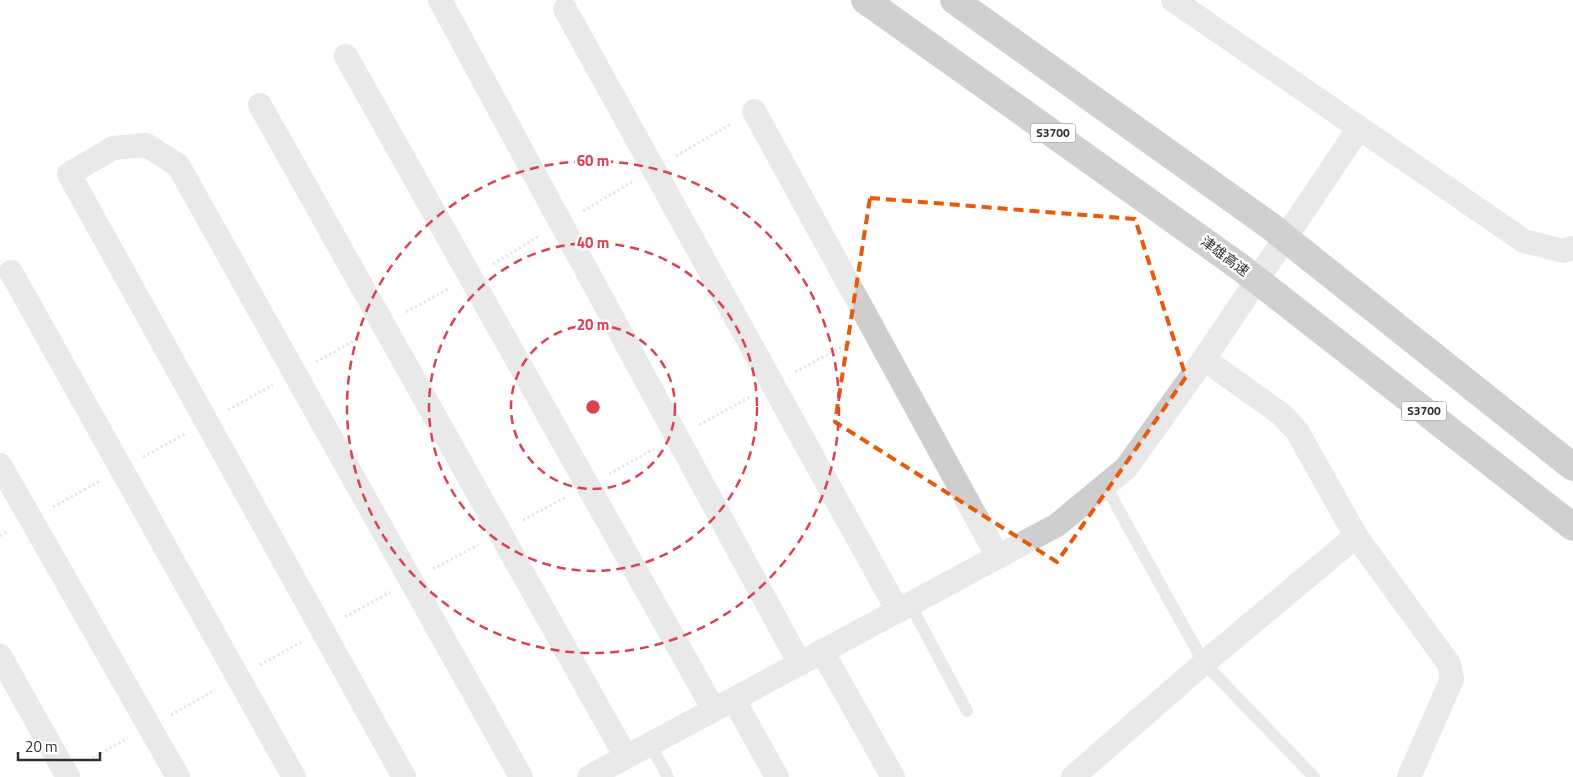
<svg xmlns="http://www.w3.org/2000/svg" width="1573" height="777" font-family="'Titillium Web','Noto Sans SC',sans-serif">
  <rect width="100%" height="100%" fill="#fff"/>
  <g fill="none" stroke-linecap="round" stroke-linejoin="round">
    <path stroke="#cbcbcb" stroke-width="3" stroke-dasharray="2.5 2.5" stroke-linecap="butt" d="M676 156 731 124
      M583 211 632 182
      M493 264 539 236
      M406 312 448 289
      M316 362 361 337
      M795 372 851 342
      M228 410 273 385
      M699 425 750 397
      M143 457 185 434
      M609 474 654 449
      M53 507 100 481
      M523 520 566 497
      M0 536 8 531
      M433 569 478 545
      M345 617 390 592
      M260 665 301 642
      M171 715 215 690
      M88 761 128 738"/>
    <path stroke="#cecece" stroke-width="12" d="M1105 485 1204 663 1314 777
      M910 604 967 711
      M650 744 668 777"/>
    <path stroke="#cecece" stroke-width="24" d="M440 0 800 664
      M1173 0 1524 241 1563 251 1573 248
      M565 9 898 611
      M346 56 714 710
      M260 105 626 757
      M754 111 998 557
      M11 272 294 777
      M1204 359 1281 414 1297 431 1356 536 1449 664 1452 679 1409 777
      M0 465 178 777
      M822 651 893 777
      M0 656 68 777
      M734 700 777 777
      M404 777 69 174 113 148 146 145 178 165 521 777
      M589 777 1057 525 1126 468 1204 359 1359 128
      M1073 777 1204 663 1356 536"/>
    <path stroke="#989898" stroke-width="28" d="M865 0 1240 267
      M954 0 1269 225
      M1304 253 1573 467
      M1276 295 1573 527"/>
    <path stroke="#989898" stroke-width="28" d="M1269 225 1304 253
      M1240 267 1276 295"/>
  </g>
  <path d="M0 0H1573V777H0ZM870 198 1135 219 1186 377 1057 562 835 422Z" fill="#fff" fill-opacity=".55" fill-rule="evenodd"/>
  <path fill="none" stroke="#e8590c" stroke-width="4" stroke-dasharray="10 6" stroke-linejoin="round" d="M870 198 1135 219 1186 377 1057 562 835 422Z"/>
  <g fill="none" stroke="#da4151" stroke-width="2.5" stroke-dasharray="9 6">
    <circle cx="593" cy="407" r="82"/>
    <circle cx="593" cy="407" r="164"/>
    <circle cx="593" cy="407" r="246"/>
  </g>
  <g text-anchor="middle" stroke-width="5" stroke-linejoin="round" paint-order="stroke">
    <g fill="#fff" stroke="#6f6f6f" stroke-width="1">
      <rect x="1030.5" y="123.5" width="45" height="19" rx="4"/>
      <rect x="1401.5" y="401.5" width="45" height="19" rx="4"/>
    </g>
    <g font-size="12" font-weight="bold" fill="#313131">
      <text x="1053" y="137">S3700</text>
      <text x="1424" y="415">S3700</text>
    </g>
    <g font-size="14" fill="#313131" stroke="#fff">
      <text transform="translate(1225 256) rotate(37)" y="5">津雄高速</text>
    </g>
  </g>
  <circle cx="593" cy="407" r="8" fill="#da4151" stroke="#fff" stroke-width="2.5"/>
  <g font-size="15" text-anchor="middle" font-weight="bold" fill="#da4151" stroke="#fff" stroke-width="5" stroke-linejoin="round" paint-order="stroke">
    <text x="593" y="166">60 m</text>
    <text x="593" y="248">40 m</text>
    <text x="593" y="330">20 m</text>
  </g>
  <path d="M18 752v8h82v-8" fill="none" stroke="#313131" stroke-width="2.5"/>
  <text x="25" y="752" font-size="15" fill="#313131" stroke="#ffffff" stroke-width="4" paint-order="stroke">20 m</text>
</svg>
